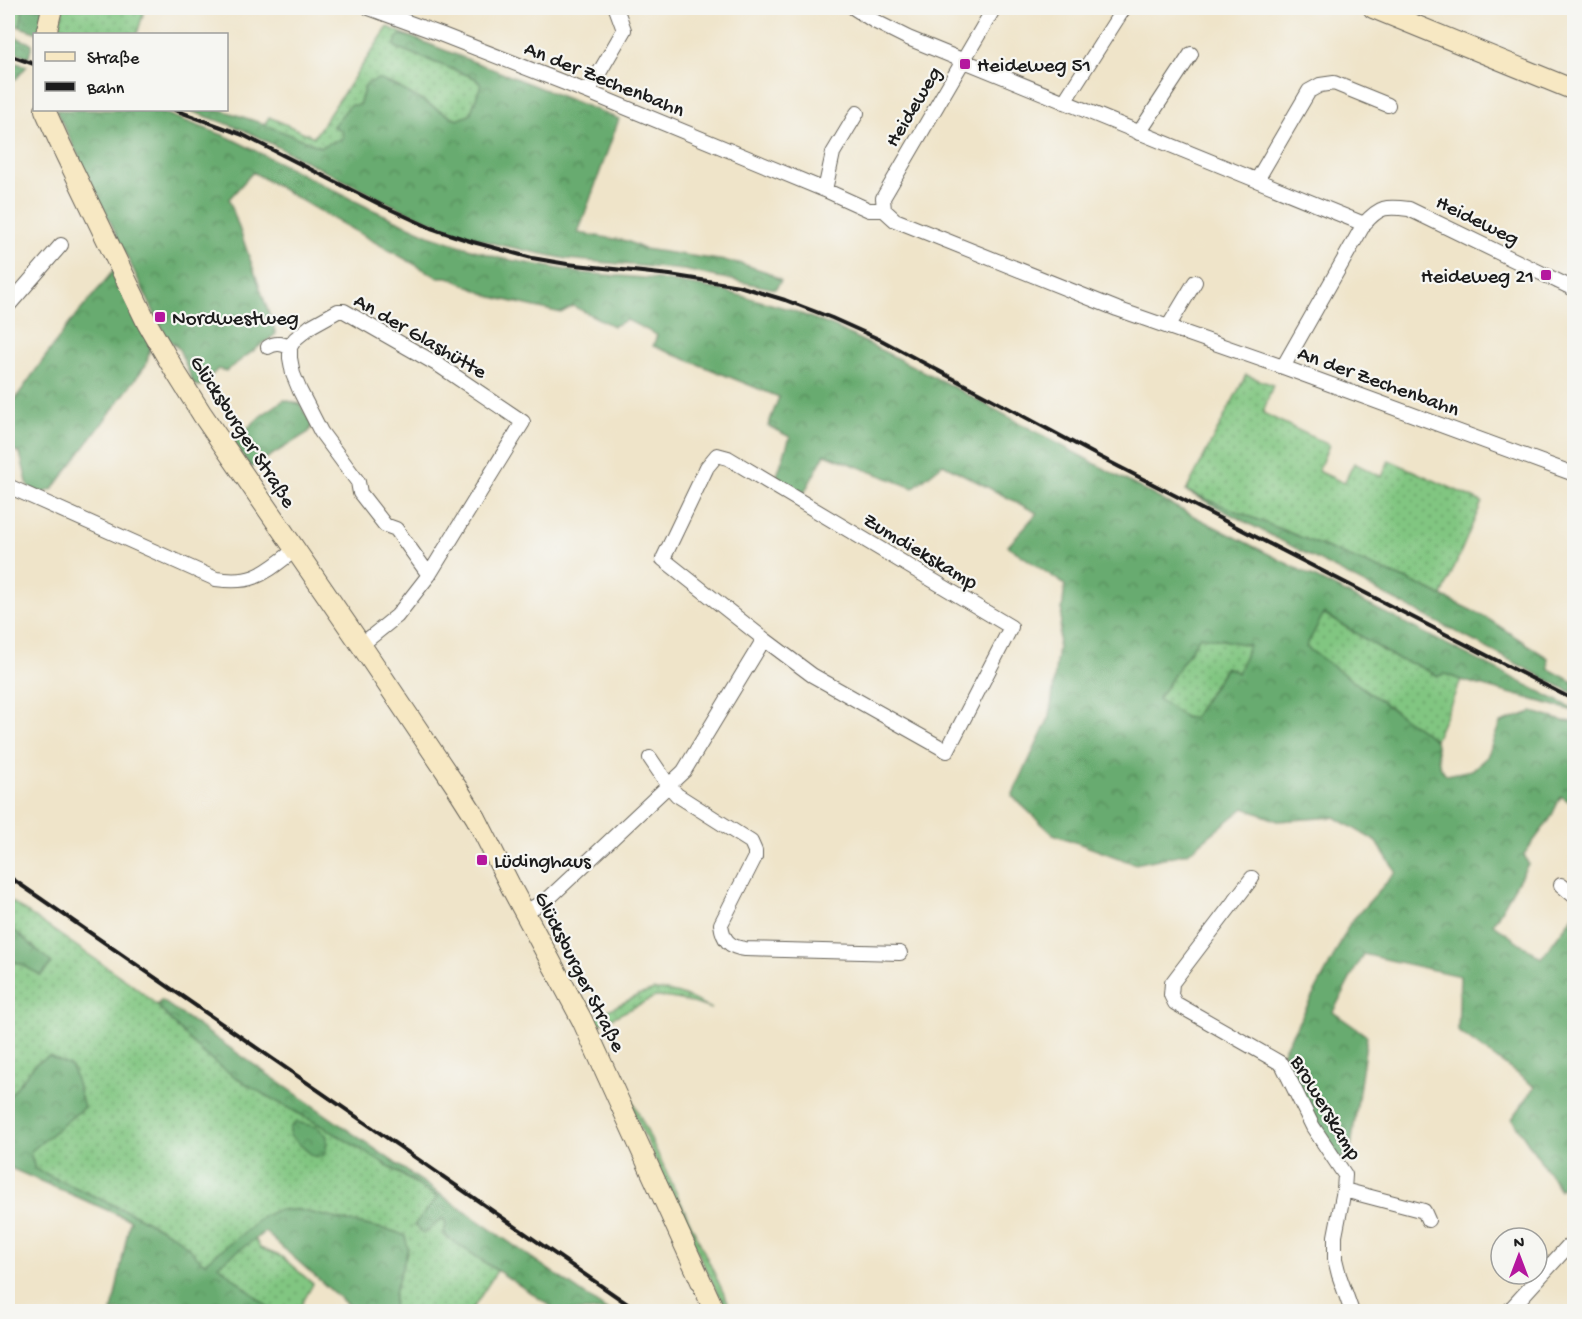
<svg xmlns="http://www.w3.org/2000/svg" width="1582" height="1319" font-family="'Gochi Hand',sans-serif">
  <defs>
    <pattern id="grass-dots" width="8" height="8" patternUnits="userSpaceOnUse" patternTransform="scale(1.5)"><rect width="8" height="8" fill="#81c681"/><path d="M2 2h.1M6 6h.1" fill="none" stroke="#69a069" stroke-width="1.8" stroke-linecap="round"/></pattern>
    <pattern id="forest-crowns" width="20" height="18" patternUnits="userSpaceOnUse" patternTransform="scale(1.5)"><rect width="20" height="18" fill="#68ab6f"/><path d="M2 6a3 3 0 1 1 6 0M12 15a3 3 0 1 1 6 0" fill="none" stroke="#558a5a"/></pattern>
  </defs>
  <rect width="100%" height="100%" fill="#f6f6f2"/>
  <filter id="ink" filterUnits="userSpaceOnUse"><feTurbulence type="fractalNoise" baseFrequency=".0167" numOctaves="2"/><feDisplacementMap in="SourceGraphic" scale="12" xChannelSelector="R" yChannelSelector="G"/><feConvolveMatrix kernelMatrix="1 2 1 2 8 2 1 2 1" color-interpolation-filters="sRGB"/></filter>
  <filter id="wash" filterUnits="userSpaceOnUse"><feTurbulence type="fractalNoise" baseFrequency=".008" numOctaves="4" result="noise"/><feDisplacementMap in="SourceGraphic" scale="24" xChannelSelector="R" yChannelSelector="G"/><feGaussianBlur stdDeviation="1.35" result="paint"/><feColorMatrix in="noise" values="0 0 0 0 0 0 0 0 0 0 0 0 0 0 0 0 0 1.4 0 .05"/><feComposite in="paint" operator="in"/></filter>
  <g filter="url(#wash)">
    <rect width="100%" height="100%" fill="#efe4c9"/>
    <path fill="url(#grass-dots)" stroke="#4e714e" stroke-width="1.5" d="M8 8H23L20 27 8 22Z
      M63 8H145L137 34H58Z
      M388 27 411 37 400 35 396 47 475 78 481 85 470 115 457 120 394 85 366 84 359 105 333 126 342 131 344 138 321 147 264 125 269 117 314 137Z
      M1246 375 1273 385 1263 413 1329 445 1318 471 1344 483 1354 463 1382 477 1389 460 1482 502 1442 596 1417 584 1186 491Z
      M1323 613 1397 659 1414 664 1438 676 1445 674 1461 680 1435 740 1306 647Z
      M1200 635 1250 645 1238 674 1225 668 1194 717 1186 718 1157 699Z
      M8 899 130 983 157 1005 168 1018 263 1094 338 1135 438 1198 415 1225 438 1223 443 1218 446 1223 444 1235 497 1271 471 1311H393L394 1294 408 1248 396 1232 298 1210H277L250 1228 260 1248 282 1257 313 1284 298 1311H241L178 1238 133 1214 35 1169 29 1152 84 1107 8 1098Z
      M654 990C676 990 693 999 712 1009 693 1003 675 997 655 997L597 1025 732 1311H727L703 1263 593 1024 598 1015 639 995Z"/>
    <path fill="url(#forest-crowns)" stroke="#426446" stroke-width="1.5" fill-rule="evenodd" d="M23 8H46L41 34 20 27Z
      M8 34 32 44 29 57 8 50Z
      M400 35 411 37 619 119 578 233 627 241 644 249 739 263 767 272 781 281 775 289 684 270 567 259 496 244 454 231 397 207 244 130 188 110H222L258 122 320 147 343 138 342 131 333 126 350 105H359L366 84 378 79 394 85 457 120 470 115 481 85 475 78 395 47 396 39Z
      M8 61 27 66 16 79 8 78Z
      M56 110H156L228 137 369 208 431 236 499 258 582 273 657 279 717 289 789 309 837 328 944 382 1166 502 1574 709V711L1461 680 1445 674 1438 676 1414 664 1397 659 1324 613 1306 647 1435 740 1440 768 1447 775 1472 770 1487 757 1500 723 1532 712 1564 721 1574 722V805L1561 796 1550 819 1524 854 1528 864 1493 924 1541 958 1574 915V1173L1560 1190 1512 1119 1535 1087 1458 1031 1460 976 1363 954 1333 1012 1367 1036 1350 1154 1337 1160 1295 1085 1282 1053 1332 960 1350 923 1396 872 1377 842 1335 817 1278 821 1244 808 1188 853 1135 864 1053 834 1012 796 1050 716 1065 585 1008 546 1037 513 943 464 913 488 825 454 802 497 775 481 790 437 768 426 779 397 653 346 657 335 627 320 613 326 573 306 561 313 492 297 448 277H437L316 209 253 172 229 199 276 334 226 371 218 369 200 386 194 385 179 349 166 337ZM1200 636 1249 645 1238 673 1226 667 1194 717 1186 718 1158 699Z
      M115 269 151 345 146 365 53 489 41 494 28 486 20 453 8 448V409L66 328Z
      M284 400 300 404 312 425 309 432 251 468 233 441 262 415Z
      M1186 491 1417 584 1485 617 1548 658 1549 669 1573 682V693Z
      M8 925 52 963 41 975 8 958Z
      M161 1000 608 1311H558L444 1235 446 1223 443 1218 423 1234 415 1224 438 1197C404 1176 371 1155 337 1135 293 1108 239 1086 201 1051 185 1036 171 1021 157 1005Z
      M49 1056 72 1067 84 1107 30 1152 35 1169 133 1214 178 1238 204 1263 250 1228 258 1219 277 1210H298L396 1232 405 1236 408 1248 394 1294 393 1311H351L352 1309 265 1232 218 1265 273 1311H112L130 1220 8 1167V1098L35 1064Z
      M296 1122 317 1127 327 1136 326 1151 322 1157 313 1156 290 1136V1128Z"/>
  </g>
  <g filter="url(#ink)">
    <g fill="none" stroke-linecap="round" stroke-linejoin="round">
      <defs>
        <path id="street" d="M369 8 440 34 588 92 825 190 869 210H884
          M854 8 874 21 908 38 1364 224
          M994 8 883 198 884 210 895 220 1117 309 1283 367 1574 474
          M588 92 624 30 616 8
          M1064 102 1124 8
          M1139 133 1191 54
          M1257 180 1309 91 1320 85 1334 83 1388 105
          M825 190 833 153 857 113
          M8 306 61 245
          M1168 327 1195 282
          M268 347C276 342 282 344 290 347
          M1283 367 1364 224C1380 206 1386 206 1409 209L1574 289
          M8 486 216 579C256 585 265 572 295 550
          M361 645 397 616 429 575 523 422 440 366 344 311H338L311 326 295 339 290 347V358L293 374 300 391 321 432 358 482 360 493 385 525 396 529 429 575
          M650 758 669 786 677 795 751 842 755 851V857L721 924C723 940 729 947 745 949L900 953
          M1252 878 1172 983 1171 995 1175 1003 1282 1064 1313 1127 1345 1175 1344 1190 1335 1236V1259L1339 1275 1352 1312
          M1561 885 1574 896
          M525 912 548 899 684 771 764 639 812 675 947 751 1011 627 728 458 717 455 707 467 663 559 764 639
          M1344 1190 1424 1211 1428 1220
          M1508 1312 1569 1245"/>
        <path id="secondary" d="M1373 8 1574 90
          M46 34 52 8
          M45 110 59 141 147 323 175 371 202 414 361 645 457 788 476 818 512 889 582 1020 715 1312"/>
      </defs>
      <use href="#street" stroke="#666259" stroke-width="16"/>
      <use href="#secondary" stroke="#666259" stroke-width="22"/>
      <use href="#street" stroke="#fff" stroke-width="14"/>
      <use href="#secondary" stroke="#f7e8c3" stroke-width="20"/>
      <path stroke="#1c1c1c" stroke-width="4" d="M8 55 34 64
        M175 110 243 135 381 205 431 228 473 242 532 258 567 264 670 275 739 286 785 300 832 318 881 340 1100 457 1574 700
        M8 876 639 1312"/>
    </g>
  </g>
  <g fill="#b5179e" stroke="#f6f6f2" stroke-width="2">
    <rect x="959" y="58" width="12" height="12" rx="3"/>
    <rect x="1540" y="269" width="12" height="12" rx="3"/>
    <rect x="154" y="311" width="12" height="12" rx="3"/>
    <rect x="476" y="854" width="12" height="12" rx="3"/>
  </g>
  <g text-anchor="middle" stroke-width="4.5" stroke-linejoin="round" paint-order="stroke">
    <g font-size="21" fill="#1c1c1c" stroke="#f6f6f2" text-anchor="start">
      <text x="977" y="71">Heideweg 51</text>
      <text x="1534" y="282" text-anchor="end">Heideweg 21</text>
      <text x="172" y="324">Nordwestweg</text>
      <text x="494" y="867">Lüdinghaus</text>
    </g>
    <g font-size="21" fill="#1c1c1c" stroke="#f6f6f2">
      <text transform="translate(605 78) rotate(22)" y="7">An der Zechenbahn</text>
      <text transform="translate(912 106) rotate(-59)" y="7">Heideweg</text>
      <text transform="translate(1478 219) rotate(26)" y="7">Heideweg</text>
      <text transform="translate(421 335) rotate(30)" y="7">An der Glashütte</text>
      <text transform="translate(1379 380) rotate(20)" y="7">An der Zechenbahn</text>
      <text transform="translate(244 431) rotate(57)" y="7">Glücksburger Straße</text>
      <text transform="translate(921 550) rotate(31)" y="7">Zumdiekskamp</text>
      <text transform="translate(581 971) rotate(63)" y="7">Glücksburger Straße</text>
      <text transform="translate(1327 1107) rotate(59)" y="7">Browerskamp</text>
    </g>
  </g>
  <rect width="1582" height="1319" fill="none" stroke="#f6f6f2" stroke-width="30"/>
  <rect x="33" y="33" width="195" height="78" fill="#f6f6f2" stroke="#9f9f9c" stroke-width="1.5"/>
  <rect x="45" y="52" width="30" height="9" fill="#f7e8c3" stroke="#9f9f9c" stroke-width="1.5"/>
  <text x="87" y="63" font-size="18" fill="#1c1c1c">Straße</text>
  <rect x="45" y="82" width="30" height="9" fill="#1c1c1c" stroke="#9f9f9c" stroke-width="1.5"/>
  <text x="87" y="93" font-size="18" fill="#1c1c1c">Bahn</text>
  <g transform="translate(1519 1256)"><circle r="28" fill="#f6f6f2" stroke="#9f9f9c" stroke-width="1.5"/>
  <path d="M0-4.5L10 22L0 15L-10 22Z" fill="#b5179e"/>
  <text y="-9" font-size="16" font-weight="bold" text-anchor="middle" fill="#1c1c1c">N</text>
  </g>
</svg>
